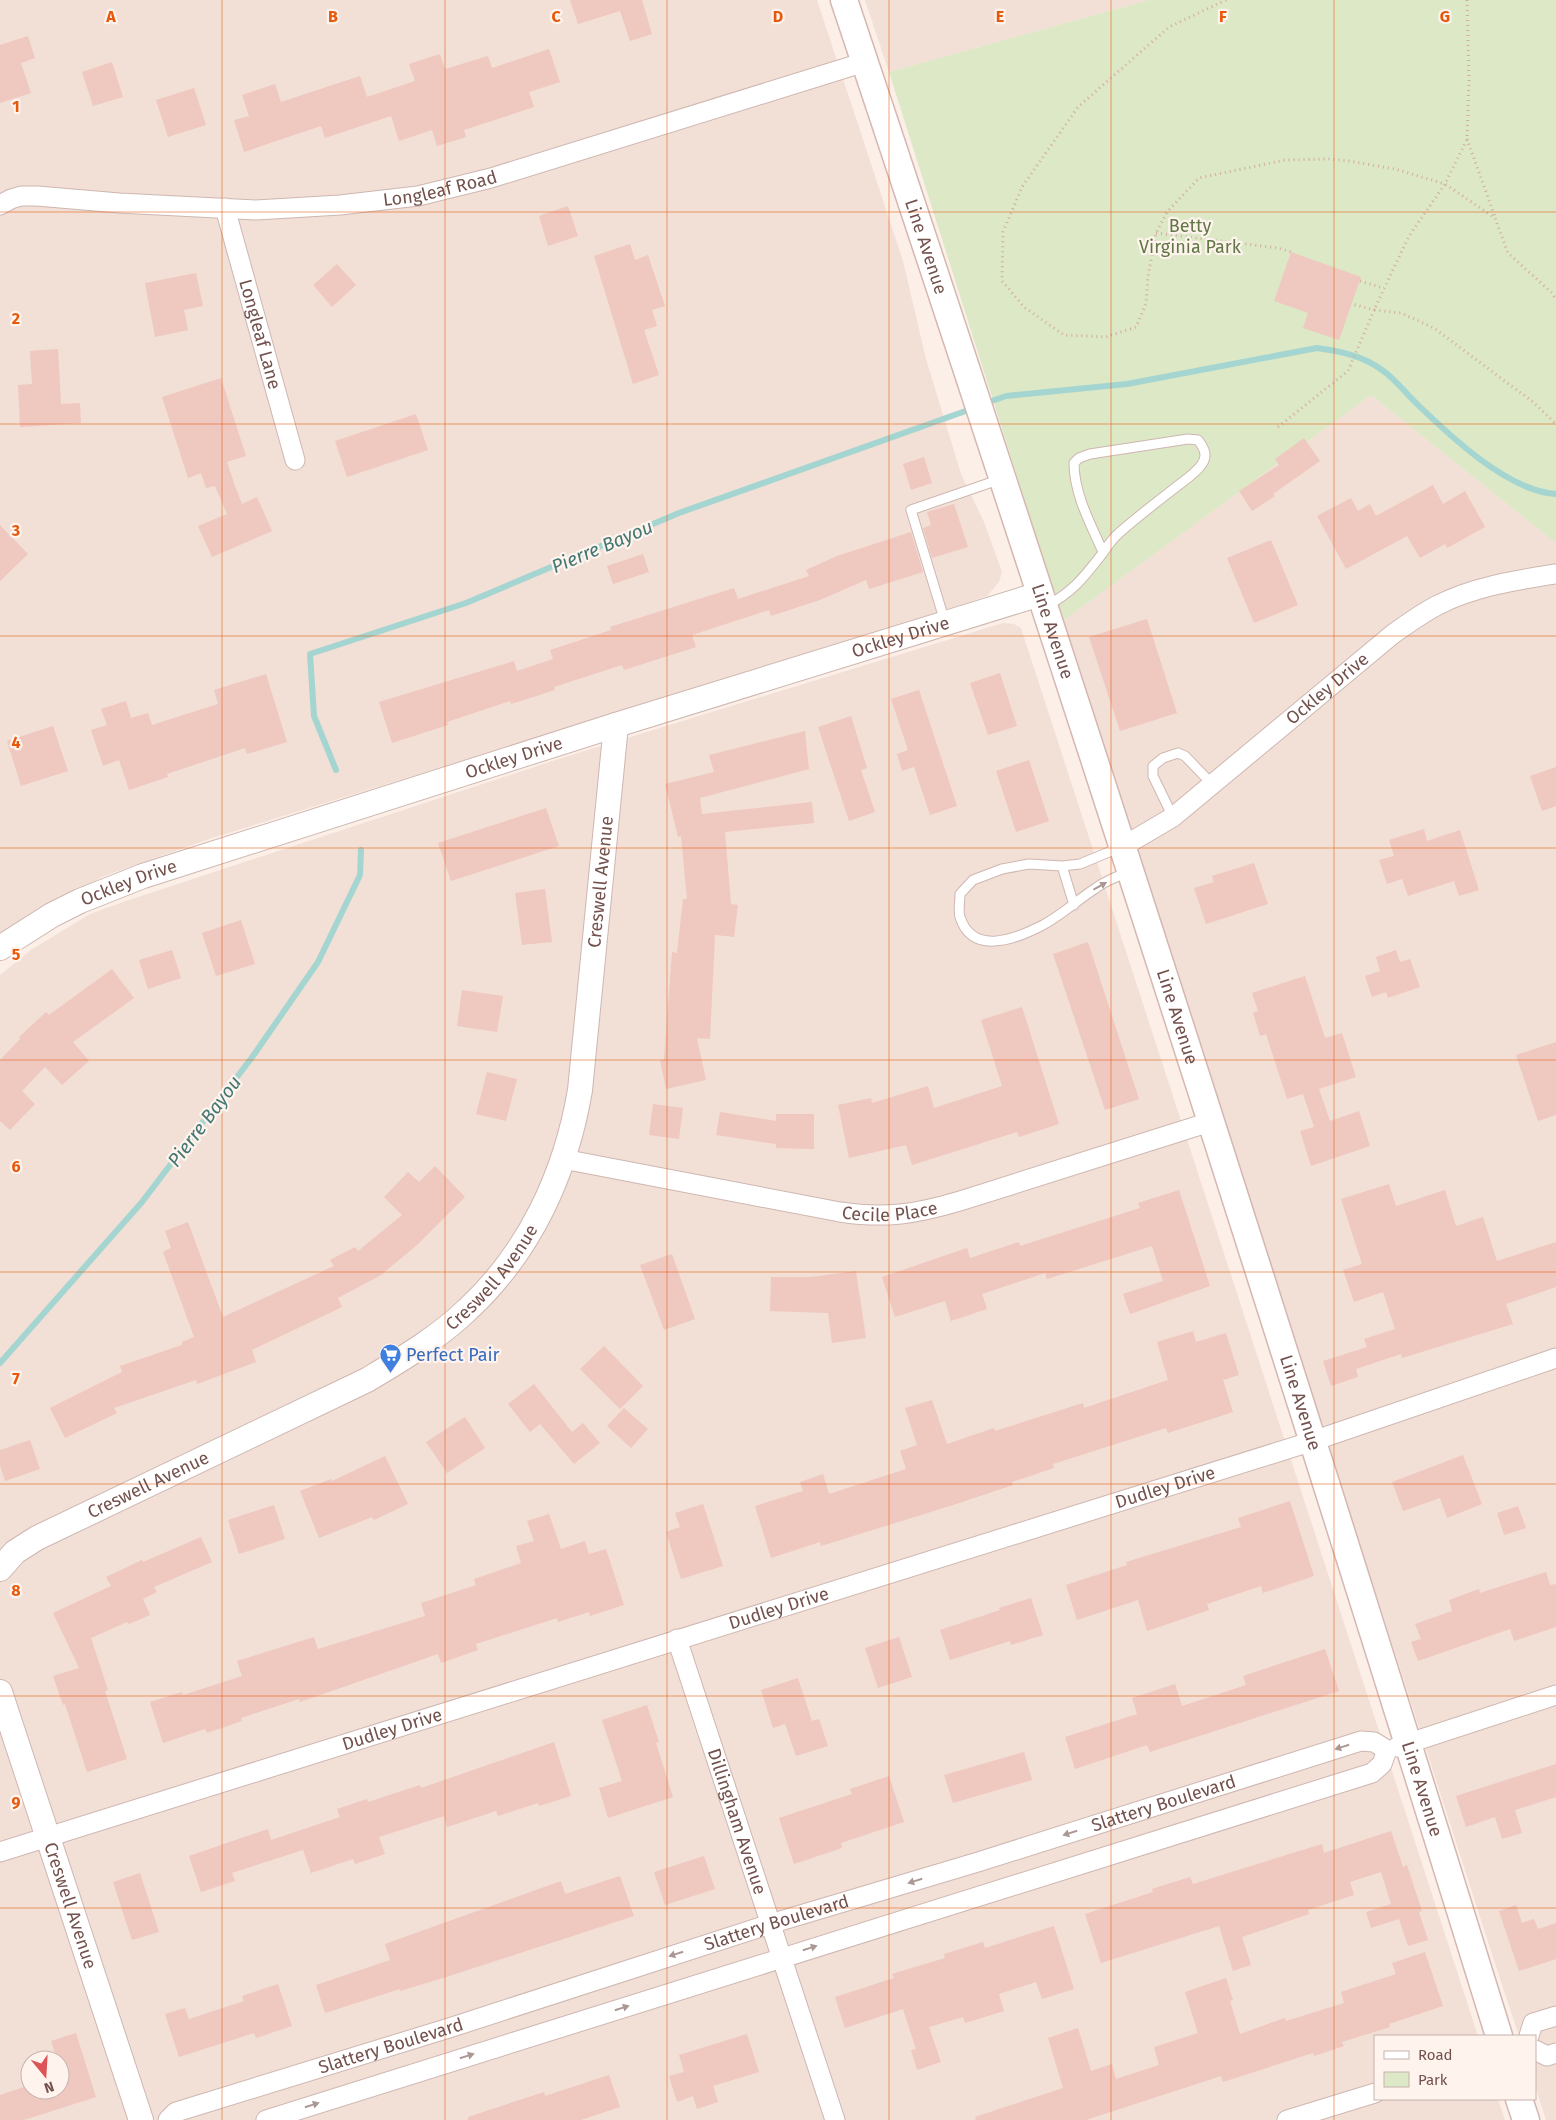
<svg xmlns="http://www.w3.org/2000/svg" width="1556" height="2120" font-family="'Fira Sans',sans-serif">
  <rect width="100%" height="100%" fill="#fbefe7"/>
  <path fill="#f2dfd6" fill-rule="evenodd" d="M0 0H817L903 261 926 359 961 474 984 522 1002 572 999 582 987 596 868 635 209 839 104 876 38 911 0 937Z
    M865 0H1149L889 72Z
    M1371 395 1556 543V2120H1546L1535 2085V2036H1519L1500 1979 1063 621Z
    M1003 623 1014 624 1021 628 1478 2036H1375V2099H1498L1505 2120H0V975L31 950 90 914 126 901 565 757ZM30 2060H60V2090H30Z"/>
  <path fill="#dce8c6" d="M1149 0H1556V543L1371 395 1063 621 889 72Z"/>
  <g fill="none" stroke-linecap="round" stroke-linejoin="round">
    <path stroke="#a4d5d1" stroke-width="6" d="M983 404 1006 396 1127 384 1317 348C1340 351 1363 356 1382 370 1394 378 1404 391 1415 402 1448 434 1507 491 1556 494
      M336 770 314 716 310 654 466 603 679 513 974 408
      M0 1363 142 1202 253 1056 318 962 360 875 361 850"/>
  </g>
  <path fill="#efc8c0" d="M570 0H642L652 34 630 41 620 11 578 24Z
    M28 36 35 58 21 63 31 93 0 103V45Z
    M549 49 560 82 529 92 534 107 464 130 466 137 437 146 432 130 399 141 391 116 325 138 321 126 244 152 234 120 249 116 242 95 275 84 281 102 360 76 367 97 415 81 409 64 440 54 445 69 488 56 492 68Z
    M112 62 123 97 93 106 82 72Z
    M194 88 206 125 168 137 156 100Z
    M568 206 578 236 548 246 539 216Z
    M630 244 635 260 648 255 665 306 652 310 657 326 644 330 659 375 633 384 594 256Z
    M1291 252 1361 277 1339 340 1303 328 1308 313 1274 301Z
    M337 264 356 285 332 307 313 285Z
    M196 273 203 306 184 310 188 330 155 337 145 283Z
    M58 349 61 404 80 403 81 423 20 427 18 385 32 384 30 351Z
    M221 378 246 456 227 462 235 486 242 504 257 497 272 531 212 557 198 526 227 514 215 486 206 488 201 473 188 478 162 397Z
    M416 414 428 450 347 477 335 441Z
    M1304 438 1320 461 1273 494 1275 496 1252 511 1239 491 1279 465 1275 459Z
    M924 457 932 483 911 490 903 464Z
    M1433 485 1443 504 1465 491 1485 527 1447 548 1445 544 1420 558 1407 536 1346 569 1317 516 1351 498 1358 511 1370 504 1376 516Z
    M954 504 968 547 932 558 923 528 931 525 927 512Z
    M0 525 28 554 0 581Z
    M911 532 923 572 869 589 866 580 820 600 771 616 769 610 692 635 696 647 624 670 622 665 554 687 555 690 511 704 510 701 447 722 448 725 392 743 379 702 514 661 517 671 553 659 550 650 611 630 610 627 734 588 738 599 809 576 806 570 837 556Z
    M1271 540 1298 605 1254 623 1227 558Z
    M643 554 649 572 613 584 607 566Z
    M1147 619 1177 713 1120 731 1089 637Z
    M1000 673 1017 726 988 735 970 683Z
    M266 674 287 742 247 754 245 748 167 774 168 777 129 790 119 760 103 766 91 730 107 725 101 709 126 701 131 718 148 713 152 725 218 704 214 690Z
    M919 690 957 806 930 815 914 767 902 771 897 754 908 750 891 699Z
    M851 716 867 768 861 770 875 812 849 821 818 727Z
    M53 726 68 771 21 786 7 741Z
    M805 731 809 769 700 798 702 814 812 802 814 823 725 832 731 904 738 905 734 937 715 935 710 1039 697 1038 706 1080 666 1089 660 1060H664L672 952 677 953 683 899H687L681 836 678 837 665 784 714 772 709 755Z
    M1029 760 1049 821 1016 832 996 771Z
    M1556 767V806L1542 811 1530 776Z
    M546 808 559 846 451 881 438 843Z
    M1424 829 1427 841 1460 830 1479 890 1459 896 1454 881 1408 896 1402 879 1387 884 1379 860 1394 856 1389 840Z
    M1254 863 1268 904 1206 924 1194 888 1214 882 1212 876Z
    M545 889 552 942 522 945 515 893Z
    M241 920 255 964 216 976 202 933Z
    M1088 942 1139 1099 1105 1110 1053 954Z
    M172 950 181 978 148 989 139 960Z
    M1396 950 1400 962 1410 959 1420 987 1388 998 1386 992 1372 997 1365 976 1380 971 1376 957Z
    M112 969 134 998 73 1042 89 1061 62 1085 45 1067 22 1091 35 1104 10 1130 0 1121V1060L20 1039 19 1037 46 1012 49 1015Z
    M1305 976 1325 1038 1342 1033 1356 1077 1319 1089 1330 1121 1359 1111 1370 1146 1311 1166 1300 1131 1314 1127 1303 1094 1287 1099 1266 1034 1260 1036 1253 1013 1258 1011 1252 993Z
    M462 990 503 996 497 1032 457 1026Z
    M1022 1007 1059 1124 1019 1137 1017 1132 912 1165 906 1145 849 1158 838 1105 871 1098 872 1103 928 1086 934 1108 1002 1086 981 1020Z
    M1556 1042V1115L1538 1121 1516 1055Z
    M487 1072 517 1079 506 1121 476 1114Z
    M653 1104 683 1108 679 1139 649 1135Z
    M720 1112 776 1121V1114H814V1149L776 1148V1144L716 1135Z
    M435 1166 465 1197 417 1245 381 1275 338 1298 342 1307 252 1350 256 1362 197 1384 196 1380 114 1408 117 1413 65 1438 50 1408 122 1372 120 1366 182 1345V1342L194 1337 163 1252 171 1248 165 1231 188 1222 223 1317 334 1266 330 1260 355 1247 358 1251 402 1215 384 1197 408 1172 419 1182Z
    M1389 1184 1396 1206 1445 1190 1456 1226 1483 1217 1497 1261 1556 1242V1287L1506 1304 1513 1324 1402 1358 1401 1354 1356 1369 1358 1377 1331 1386 1323 1361 1367 1347 1364 1339 1395 1329 1383 1292 1354 1302 1343 1270 1362 1264 1341 1199Z
    M1179 1190 1210 1286 1130 1314 1123 1294 1163 1281 1152 1246 1047 1279 1045 1273 982 1294 987 1309 951 1321 945 1301 895 1317 882 1277 967 1248 970 1258 1019 1242 1020 1246 1140 1208 1138 1203Z
    M672 1254 695 1319 664 1330 640 1265Z
    M856 1271 866 1338 832 1343 828 1313 770 1311 771 1277H811Z
    M1193 1331 1196 1342 1226 1333 1239 1375 1223 1380 1233 1412 1168 1433 1166 1428 1122 1442 1053 1464 1054 1468 1012 1482 1013 1485 950 1506 821 1546 820 1542 771 1558 755 1506 803 1491 800 1482 823 1474 829 1494 906 1469 900 1451 917 1445 905 1408 932 1400 947 1444 994 1428 995 1431 1083 1403 1084 1408 1168 1380 1157 1342Z
    M604 1346 643 1386 620 1409 580 1369Z
    M534 1384 572 1432 583 1423 600 1443 574 1464 540 1424 530 1432 508 1404Z
    M624 1408 648 1429 631 1448 607 1426Z
    M465 1417 485 1448 447 1473 426 1442Z
    M30 1440 40 1469 5 1481 0 1465V1450Z
    M1463 1455 1482 1504 1447 1518 1440 1498 1403 1511 1392 1482Z
    M385 1456 408 1504 374 1520 372 1517 319 1538 300 1491 331 1479 332 1481Z
    M1290 1501 1314 1576 1263 1593 1261 1586 1207 1604 1209 1610 1147 1631 1138 1600 1077 1620 1066 1585 1127 1565 1126 1562 1241 1527 1238 1518Z
    M703 1504 723 1566 681 1579 666 1532 680 1527 675 1513Z
    M274 1505 285 1539 239 1554 228 1520Z
    M1518 1506 1526 1528 1504 1535 1497 1513Z
    M549 1514 561 1549 585 1541 589 1554 606 1549 624 1605 590 1616 589 1612 558 1622 557 1618 476 1644 478 1650 441 1663 438 1654 326 1693 300 1702 299 1699 241 1718 242 1721 207 1733 205 1729 163 1743 150 1702 182 1692 183 1695 242 1676 237 1661 269 1651 314 1637 318 1649 425 1616 421 1603 476 1585 474 1579 521 1563 516 1546 534 1541 527 1521Z
    M201 1537 212 1562 154 1587 157 1592 143 1599 150 1615 129 1624 127 1622 91 1638 108 1690 105 1691 127 1759 87 1772 65 1704 63 1705 53 1676 79 1668 53 1613 111 1586 106 1577 142 1560 143 1562Z
    M1546 1572 1550 1585 1556 1584V1627L1514 1641 1510 1629 1418 1661 1411 1642 1421 1639 1415 1624 1452 1611 1449 1600 1479 1589 1480 1593Z
    M1031 1598 1043 1635 1011 1645 1010 1641 950 1660 940 1630 1000 1610 999 1608Z
    M899 1637 912 1677 878 1688 865 1648Z
    M1325 1649 1339 1691 1150 1752 1147 1745 1075 1769 1065 1737 1137 1714 1132 1698 1175 1684 1182 1706 1246 1685 1243 1676Z
    M798 1678 812 1721 819 1719 828 1746 796 1756 785 1724 773 1728 761 1690Z
    M647 1705 659 1742 656 1743 673 1797 608 1818 599 1788 622 1781 602 1720Z
    M554 1742 571 1796 539 1806 538 1803 498 1816 496 1811 447 1827 444 1816 379 1837 385 1854 355 1864 353 1859 311 1873 303 1850 232 1873 235 1881 201 1892 189 1856 268 1829 271 1840 340 1817 337 1809 367 1799 368 1802 420 1785 421 1788Z
    M1024 1752 1032 1780 953 1803 944 1775Z
    M1556 1764V1797L1515 1810 1522 1833 1502 1839 1495 1817 1466 1827 1456 1796Z
    M889 1776 904 1822 841 1843 842 1848 794 1864 779 1818 852 1794 850 1789Z
    M1391 1831 1403 1867 1407 1865 1422 1911 1419 1912 1428 1940 1408 1946 1399 1919 1371 1928 1366 1912 1391 1904 1381 1872 1350 1882 1354 1895 1308 1910 1309 1914 1242 1937 1251 1965 1233 1971 1219 1926 1101 1963 1085 1914 1153 1892 1152 1889 1190 1877 1193 1884 1322 1844 1324 1853Z
    M704 1856 715 1889 665 1905 654 1872Z
    M140 1873 159 1932 132 1940 113 1882Z
    M620 1876 634 1916 443 1978 400 1991V1989L325 2013 316 1985 390 1960 385 1944 561 1881 565 1894Z
    M1516 1905 1522 1923 1534 1919 1538 1929 1556 1923V1959L1519 1971 1499 1911Z
    M1054 1926 1074 1989 1042 1999 1036 1982 999 1994 1004 2011 965 2023 963 2017 929 2027 941 2062 917 2070 911 2050 916 2049 903 2009 845 2028 835 1997 894 1978 892 1974 945 1958 944 1954 983 1942 985 1948Z
    M1425 1952 1443 2006 1389 2024 1390 2027 1342 2042 1344 2046 1314 2056 1313 2053 1223 2082 1221 2076 1086 2120H976L975 2117 1063 2088 1048 2038 1078 2028 1091 2071 1112 2064 1116 2079 1159 2065 1154 2047 1198 2033 1185 1992 1226 1978 1233 2000 1230 2001 1240 2034 1285 2018 1286 2021 1344 2003 1341 1992 1396 1974 1392 1963Z
    M278 1984 292 2026 256 2038 254 2033 179 2057 165 2014 185 2008 189 2019 244 2001 242 1996Z
    M76 2033 96 2097 24 2120H0V2095L30 2085V2090H60V2076L62 2075 60 2060H57L51 2041Z
    M747 2034 759 2072 713 2086 718 2102 697 2109 693 2096 677 2102 669 2076 684 2072 679 2055Z
    M609 2075 620 2107 581 2120H468V2117L544 2092 545 2096Z"/>
  <g fill="none" stroke-linecap="round" stroke-linejoin="round">
    <defs>
      <path id="service" d="M1046 606C1073 592 1084 577 1102 554 1107 547 1112 539 1119 533 1137 517 1157 502 1176 487 1185 480 1196 473 1202 464 1208 455 1204 448 1198 440L1188 439 1090 454 1079 458 1074 463C1074 494 1091 525 1103 552
        M945 622 911 510 1001 479
        M1173 817 1153 776V766L1163 758 1178 753 1185 756 1213 785
        M1121 847 1080 864 1062 866 1029 864 1002 869 973 880 960 894C960 902 958 911 960 917 972 955 1013 940 1039 927 1060 917 1077 900 1096 888 1105 881 1117 877 1127 872
        M1062 866 1074 905"/>
      <g id="minor">
        <path id="s1" d="M0 205 11 199 21 196H37L119 203 256 210 340 205 418 196 491 178 865 62"/>
        <path id="s2" d="M225 208 295 460"/>
        <path id="s3" d="M1122 847 1173 817 1393 634C1407 624 1421 614 1436 606 1472 587 1516 580 1556 574"/>
        <path id="s4" d="M563 1159 840 1212C886 1219 916 1214 960 1201L1210 1122"/>
        <path id="s5" d="M677 1639 835 2120"/>
        <path d="M1397 1747 1556 1695"/>
        <path id="s6" d="M0 1852 1313 1441 1556 1358"/>
        <path d="M1529 2036 1533 2023 1556 2016"/>
        <path d="M1535 2050 1547 2056 1556 2053"/>
        <path id="s7" d="M168 2120 176 2112 449 2028 770 1924 978 1862 1361 1741 1374 1742 1387 1750"/>
        <path d="M266 2120 1372 1773 1382 1764 1387 1750"/>
        <path d="M1287 2120 1375 2093"/>
      </g>
      <g id="tertiary">
        <path id="s8" d="M0 948 52 915 80 901 143 876 616 725 1040 594"/>
        <path id="s9" d="M0 1569 15 1552 37 1538 367 1380C402 1359 438 1338 467 1310 530 1252 566 1173 580 1090L616 725"/>
        <path id="s10" d="M0 1692 141 2120"/>
      </g>
      <g id="secondary">
        <path id="s11" d="M844 0C1070 676 1288 1355 1499 2036"/>
        <path d="M1519 2099 1526 2120"/>
      </g>
    </defs>
    <use href="#service" stroke="#ceb7b1" stroke-width="11"/>
    <use href="#minor" stroke="#ceb7b1" stroke-width="21"/>
    <use href="#tertiary" stroke="#ceb7b1" stroke-width="26"/>
    <use href="#secondary" stroke="#d4b7b0" stroke-width="29"/>
    <path stroke="#d4aba3" stroke-width="3" stroke-dasharray="1 4" stroke-linecap="butt" d="M1226 0 1169 27 1078 107 1022 187 1003 232 1002 281 1024 307 1064 335 1106 337 1136 327 1146 304 1148 276 1156 233 1167 212 1199 178 1285 160 1329 159 1349 161 1395 169 1445 184 1409 236 1374 310 1401 313 1434 328 1533 402 1556 424
      M1467 0 1469 79 1467 139 1445 184 1495 218 1508 253 1552 293 1556 300
      M1467 139 1495 217
      M1156 233 1278 248 1291 252
      M1360 281 1383 288
      M1278 427 1348 371 1374 310 1352 304"/>
    <use href="#service" stroke="#fff" stroke-width="9"/>
    <use href="#minor" stroke="#fff" stroke-width="19"/>
    <use href="#tertiary" stroke="#fff" stroke-width="24"/>
    <use href="#secondary" stroke="#fff" stroke-width="26"/>
  </g>
  <defs><path id="oneway-solid" d="M-6-.8H1V-3.2L6.5 0L1 3.2V.8H-6Z" transform="scale(1.25)"/></defs>
  <g fill="#ab9794">
    <use href="#oneway-solid" transform="translate(1100 886) rotate(-29)"/>
    <use href="#oneway-solid" transform="translate(1342 1747) rotate(162)"/>
    <use href="#oneway-solid" transform="translate(1070 1833) rotate(162)"/>
    <use href="#oneway-solid" transform="translate(915 1881) rotate(163)"/>
    <use href="#oneway-solid" transform="translate(810 1948) rotate(-17)"/>
    <use href="#oneway-solid" transform="translate(676 1954) rotate(162)"/>
    <use href="#oneway-solid" transform="translate(622 2008) rotate(-17)"/>
    <use href="#oneway-solid" transform="translate(467 2056) rotate(-17)"/>
    <use href="#oneway-solid" transform="translate(312 2105) rotate(-18)"/>
  </g>
  <path fill="none" stroke="#e8590c" stroke-width="1" stroke-opacity="0.55" d="M222 0V2120M445 0V2120M667 0V2120M889 0V2120M1111 0V2120M1334 0V2120M0 212H1556M0 424H1556M0 636H1556M0 848H1556M0 1060H1556M0 1272H1556M0 1484H1556M0 1696H1556M0 1908H1556"/>
  <defs>
    <symbol id="supermarket-pin" viewBox="-11 -11 22 30"><path d="M0 17L-7.5 6A9.5 9.5 0 1 1 7.5 6Z" fill="#3f7fe0" stroke="#fef3ed"/><path d="M-6-5.5h2.5l.6 2H6L4.5 2H-2.5L-4.4-4H-6ZM-1.5 3.2a1.3 1.3 0 1 0 .1 0ZM3 3.2a1.3 1.3 0 1 0 .1 0Z" fill="#fff"/></symbol>
  </defs>
  <g fill-rule="evenodd">
    <use href="#supermarket-pin" x="378" y="1342" width="25" height="34"/>
  </g>
  <g text-anchor="middle" stroke-width="4.5" stroke-linejoin="round" paint-order="stroke">
    <g font-size="18" fill="#73514d" stroke="#fef3ed">
      <text dy="6" stroke="none"><textPath href="#s1" startOffset="444">Longleaf Road</textPath></text>
      <text dy="6" stroke="none"><textPath href="#s11" startOffset="260">Line Avenue</textPath></text>
      <text dy="6" stroke="none"><textPath href="#s2" startOffset="131">Longleaf Lane</textPath></text>
      <text dy="6" stroke="none"><textPath href="#s11" startOffset="665">Line Avenue</textPath></text>
      <text dy="6" stroke="none"><textPath href="#s8" startOffset="955">Ockley Drive</textPath></text>
      <text dy="6" stroke="none"><textPath href="#s3" startOffset="260">Ockley Drive</textPath></text>
      <text dy="6" stroke="none"><textPath href="#s8" startOffset="550">Ockley Drive</textPath></text>
      <text dy="6" stroke="none"><textPath href="#s9" startOffset="998">Creswell Avenue</textPath></text>
      <text dy="6" stroke="none"><textPath href="#s8" startOffset="145">Ockley Drive</textPath></text>
      <text dy="6" stroke="none"><textPath href="#s11" startOffset="1070">Line Avenue</textPath></text>
      <text dy="6" stroke="none"><textPath href="#s4" startOffset="332">Cecile Place</textPath></text>
      <text dy="6" stroke="none"><textPath href="#s9" startOffset="578">Creswell Avenue</textPath></text>
      <text dy="6" stroke="none"><textPath href="#s11" startOffset="1475">Line Avenue</textPath></text>
      <text dy="6" stroke="none"><textPath href="#s9" startOffset="172">Creswell Avenue</textPath></text>
      <text dy="6" stroke="none"><textPath href="#s6" startOffset="1221">Dudley Drive</textPath></text>
      <text dy="6" stroke="none"><textPath href="#s6" startOffset="816">Dudley Drive</textPath></text>
      <text dy="6" stroke="none"><textPath href="#s6" startOffset="411">Dudley Drive</textPath></text>
      <text dy="6" stroke="none"><textPath href="#s11" startOffset="1880">Line Avenue</textPath></text>
      <text dy="6" stroke="none"><textPath href="#s7" startOffset="1046">Slattery Boulevard</textPath></text>
      <text dy="6" stroke="none"><textPath href="#s5" startOffset="192">Dillingham Avenue</textPath></text>
      <text dy="6" stroke="none"><textPath href="#s10" startOffset="225">Creswell Avenue</textPath></text>
      <text dy="6" stroke="none"><textPath href="#s7" startOffset="641">Slattery Boulevard</textPath></text>
      <text dy="6" stroke="none"><textPath href="#s7" startOffset="236">Slattery Boulevard</textPath></text>
    </g>
    <g font-size="18" fill="#607846" stroke="#fef3ed">
      <text x="1190" y="232">Betty<tspan x="1190" dy="21">Virginia Park</tspan></text>
    </g>
    <g font-size="18" fill="#366cbe" stroke="#fef3ed" text-anchor="start">
      <text x="406" y="1361">Perfect Pair</text>
    </g>
    <g font-size="19" font-style="italic" fill="#427773" stroke="#fef3ed">
      <text transform="translate(602 546) rotate(-23)" y="7">Pierre Bayou</text>
      <text transform="translate(204 1121) rotate(-53)" y="7">Pierre Bayou</text>
    </g>
  </g>
  <g font-size="16" text-anchor="middle" font-weight="bold" fill="#e8590c" stroke="#fef3ed" stroke-width="4.5" stroke-linejoin="round" paint-order="stroke">
    <text x="111" y="22">A</text>
    <text x="333" y="22">B</text>
    <text x="556" y="22">C</text>
    <text x="778" y="22">D</text>
    <text x="1000" y="22">E</text>
    <text x="1223" y="22">F</text>
    <text x="1445" y="22">G</text>
    <text x="16" y="112">1</text>
    <text x="16" y="324">2</text>
    <text x="16" y="536">3</text>
    <text x="16" y="748">4</text>
    <text x="16" y="960">5</text>
    <text x="16" y="1172">6</text>
    <text x="16" y="1384">7</text>
    <text x="16" y="1596">8</text>
    <text x="16" y="1808">9</text>
  </g>
  <rect x="1374" y="2035" width="162" height="65" fill="#fef3ed" stroke="#c6b2ad"/>
  <rect x="1384" y="2051" width="25" height="8" fill="#ffffff" stroke="#c6b2ad"/>
  <text x="1418" y="2060" font-size="15" fill="#73514d">Road</text>
  <rect x="1384" y="2072" width="25" height="15" fill="#dce8c6" stroke="#c6b2ad"/>
  <text x="1418" y="2085" font-size="15" fill="#73514d">Park</text>
  <g transform="translate(45 2075) rotate(162)"><circle r="24" fill="#fef3ed" stroke="#c6b2ad"/>
  <path d="M0-4L9 19L0 12L-9 19Z" fill="#dd5456"/>
  <text y="-8" font-size="14" font-weight="bold" text-anchor="middle" fill="#73514d">N</text>
  </g>
</svg>
